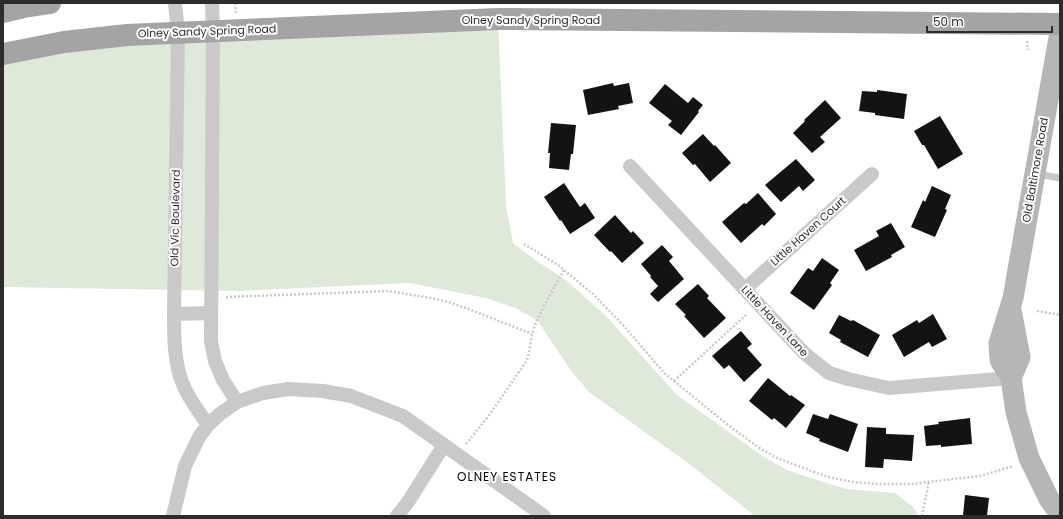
<svg xmlns="http://www.w3.org/2000/svg" width="1063" height="519" font-family="Poppins,sans-serif">
  <rect width="100%" height="100%" fill="#fff"/>
  <path fill="#dfe9da" d="M498 19 506 206 513 243 538 262 566 280 606 316 677 395 764 457 787 470 817 480 846 489 895 493 913 507 917 513V516H755L688 463 589 392 572 372 537 320 515 308 486 298 410 283 236 291 3 287V54Z"/>
  <path fill="#131313" d="M613 83 614 86 629 83 633 103 618 106 619 109 588 115 583 90Z
    M665 84 688 103 693 97 703 105 698 111 699 112 681 135 668 125 672 121 649 103Z
    M877 90 907 94 904 119 875 115V113L859 111 862 91 877 92Z
    M825 100 841 118 820 137 825 142 812 153 793 133 805 121 804 120Z
    M940 116 963 154 938 169 924 145H922L914 131Z
    M551 123 576 125 573 154H571L569 170 549 168 550 153H548Z
    M703 134 714 146 715 145 731 163 710 182 695 164 693 165 682 153Z
    M796 159 815 180 803 191 799 186 781 202 765 185Z
    M564 183 580 207 585 203 595 218 570 234 561 220 560 221 544 197Z
    M932 186 951 195 945 209 947 210 935 237 911 227 923 200 925 202Z
    M758 193 776 214 764 226 762 224 741 243 722 222 744 203 746 204Z
    M615 215 631 233 633 231 644 243 622 263 611 251 610 252 594 235Z
    M891 223 905 247 891 255 892 257 866 271 854 250 879 236 876 231Z
    M662 245 673 257 669 261 684 279 658 302 650 294 658 286 650 277 651 276 641 264Z
    M822 258 839 270 830 283 832 285 814 310 790 293 808 268 813 271Z
    M698 284 709 296 707 298 726 318 704 338 684 316 686 315 675 304Z
    M933 314 947 339 932 347 929 342 904 357 892 335 917 320 919 323Z
    M839 315 851 321 853 320 880 335 868 357 840 342 841 340 829 333Z
    M741 331 752 344 747 348 762 365 744 382 729 365 724 369 712 356Z
    M768 378 790 396 791 395 805 405 786 428 774 418 772 420 749 401Z
    M813 414 828 419 830 414 858 424 848 452 819 441 820 439 806 433Z
    M970 418 972 444 941 447V445L926 446 924 426 939 424 938 422Z
    M867 427 886 428V434L914 435 912 461 884 459 883 468 865 467Z
    M965 495 989 498 987 516H963Z"/>
  <g fill="none" stroke-linecap="round" stroke-linejoin="round">
    <path stroke="#c9c9c9" stroke-width="2.5" stroke-dasharray="2 2" stroke-linecap="butt" d="M235 3 236 13
      M1027 41 1028 50
      M524 244 558 265 593 294 624 326 664 373 674 381 728 425 758 447 777 458 828 477 853 482 879 484H911L980 476 1014 466
      M226 297 388 291 431 298 448 302 466 308 532 334
      M1037 311 1060 315
      M674 381 747 314
      M466 444 487 418 526 362C531 350 530 337 535 325 543 306 554 288 564 270
      M922 516 929 481"/>
    <path stroke="#c9c9c9" stroke-width="7" d="M1037 174 1060 178"/>
    <path stroke="#c9c9c9" stroke-width="14" d="M175 3 178 33 174 314C174 335 174 356 180 376 185 394 198 410 208 425
      M212 3 213 32 211 341 215 361 223 380 237 402
      M630 166 804 353 829 373 848 379 889 388 1011 378
      M745 289 872 174
      M174 314 211 313
      M173 516 185 466 199 437 208 425 220 414 237 402 263 393 288 389 323 391 351 396 403 416 544 516
      M397 516 408 502 444 445"/>
    <path stroke="#b6b6b6" stroke-width="21" d="M1060 32 1013 298 999 343 1000 360 1011 378 1016 412 1029 458 1049 499 1060 514
      M1011 378 1020 357 1011 310"/>
    <path stroke="#a4a4a4" stroke-width="22" d="M3 12 24 7 50 3
      M3 54 64 42 127 35 498 19 1060 24"/>
  </g>
  <g text-anchor="middle" stroke-width="4" stroke-linejoin="round" paint-order="stroke">
    <g font-size="11" fill="#2c2c2c" stroke="#fff">
      <text x="531" y="24">Olney Sandy Spring Road</text>
      <text transform="translate(207 31) rotate(-2)" y="4">Olney Sandy Spring Road</text>
      <text transform="translate(1035 170) rotate(-80)" y="4">Old Baltimore Road</text>
      <text transform="translate(175 218) rotate(-89)" y="4">Old Vic Boulevard</text>
      <text transform="translate(808 231) rotate(-42)" y="4">Little Haven Court</text>
      <text transform="translate(775 321) rotate(47)" y="4">Little Haven Lane</text>
    </g>
    <g font-size="12" letter-spacing="1" fill="#000" stroke="#fff">
      <text x="507" y="481">OLNEY ESTATES</text>
    </g>
  </g>
  <rect width="1063" height="519" fill="none" stroke="#2c2c2c" stroke-width="8"/>
  <path d="M927 26v6h125v-6" fill="none" stroke="#2c2c2c" stroke-width="2"/>
  <text x="933" y="26" font-size="12" fill="#2c2c2c" stroke="#ffffff" stroke-width="3" paint-order="stroke">50 m</text>
</svg>
